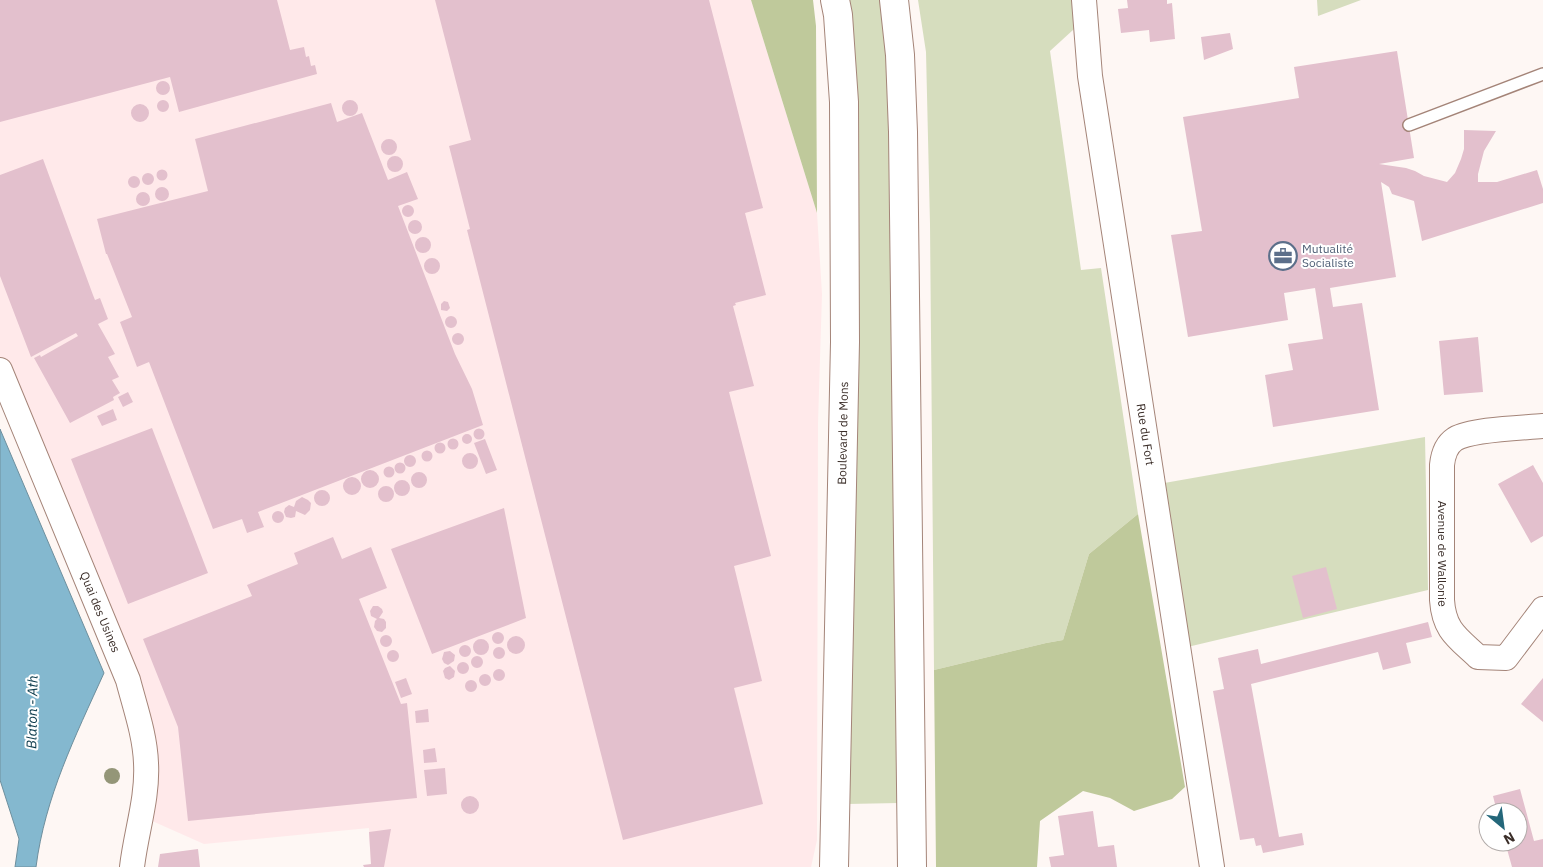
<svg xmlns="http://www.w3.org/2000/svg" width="1543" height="867" font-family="'IBM Plex Sans',sans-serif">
  <rect width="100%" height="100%" fill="#fef7f4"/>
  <path fill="#ffe9ea" d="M0 0H751L817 213 822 294 818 423 817 840 811 867H371L369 828 204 844 141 816 146 763 0 370Z"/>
  <path fill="#d6ddbe" d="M845 0H882L891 113 899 803 847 804Z
    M918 0H1084L1085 19 1050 51 1081 270 1101 268 1138 514 1089 554 1063 640 1046 643 934 670 930 224 926 52Z
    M1317 0H1361L1318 16Z
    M1425 437 1428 590 1179 649 1153 485Z"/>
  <path fill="#bfc99b" d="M751 0H813L816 26 817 213Z
    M1138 514 1185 787 1172 799 1134 811 1110 798 1083 791 1040 821 1037 867H936L934 670 1046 643 1063 640 1089 554Z"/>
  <path fill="#84b8cf" stroke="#6e8f9d" d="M0 429 104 673C75 737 45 797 36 867H15L19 839 0 780Z"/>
  <path fill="#e3c0cd" d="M0 0H277L290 50 304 47 306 57 309 56 311 66 315 65 317 74 179 112 170 77 0 122Z
    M435 0H709L763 208 745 213 766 295 735 303 736 305 733 306 754 386 729 392 771 556 734 566 762 681 734 688 763 804 623 840 467 230 470 229 449 146 471 140Z
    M1127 0H1167V4L1172 3 1175 39 1150 42 1149 30 1121 33 1118 9 1128 8Z
    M1230 33 1233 49 1204 60 1201 37Z
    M1397 51 1414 158 1379 164 1406 168 1415 171 1424 176 1447 182 1455 173 1461 159 1464 149V130L1496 131 1484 151 1478 174V182H1497L1537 170 1543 189V203L1422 241 1414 201 1392 194 1389 187 1381 182 1396 277 1330 288 1333 307 1362 303 1379 410 1273 427 1265 375 1293 370 1288 344 1323 339 1315 288 1284 293 1288 320 1188 337 1171 235 1202 231 1183 117 1299 98 1294 67Z
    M156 88a7 7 0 1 1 14 0a7 7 0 1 1-14 0Z
    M342 108a8 8 0 1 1 16 0a8 8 0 1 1-16 0Z
    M157 106a6 6 0 1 1 12 0a6 6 0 1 1-12 0Z
    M331 103 337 122 362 113 388 180 407 172 418 199 398 206 455 354 472 389 483 425 258 512 264 527 247 533 242 519 213 529 149 362 137 367 120 322 132 317 107 254H106L97 219 208 191 195 139Z
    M131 113a9 9 0 1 1 18 0a9 9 0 1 1-18 0Z
    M381 147a8 8 0 1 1 16 0a8 8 0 1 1-16 0Z
    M387 164a8 8 0 1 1 16 0a8 8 0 1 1-16 0Z
    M43 159 93 295 95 300 100 298 108 319 98 324 115 354 108 357 119 377 112 380 120 393 113 397 114 400 70 423 34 358 40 355 41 357 78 336 76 333 31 357 0 276V175Z
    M156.5 175a5.5 5.5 0 1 1 11 0a5.5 5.5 0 1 1-11 0Z
    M142 179a6 6 0 1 1 12 0a6 6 0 1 1-12 0Z
    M128 182a6 6 0 1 1 12 0a6 6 0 1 1-12 0Z
    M155 194a7 7 0 1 1 14 0a7 7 0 1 1-14 0Z
    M136 199a7 7 0 1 1 14 0a7 7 0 1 1-14 0Z
    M402 211a6 6 0 1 1 12 0a6 6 0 1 1-12 0Z
    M408 227a7 7 0 1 1 14 0a7 7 0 1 1-14 0Z
    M415 245a8 8 0 1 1 16 0a8 8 0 1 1-16 0Z
    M424 266a8 8 0 1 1 16 0a8 8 0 1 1-16 0Z
    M444 301 448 302 450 308 447 311 441 310V304Z
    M445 322a6 6 0 1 1 12 0a6 6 0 1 1-12 0Z
    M452 339a6 6 0 1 1 12 0a6 6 0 1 1-12 0Z
    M1478 337 1483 392 1444 395 1439 341Z
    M128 392 133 402 123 407 118 397Z
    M113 409 117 420 102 426 97 416Z
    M152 428 208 573 128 604 71 459Z
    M473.5 434a5.5 5.5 0 1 1 11 0a5.5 5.5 0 1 1-11 0Z
    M462 439a5 5 0 1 1 10 0a5 5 0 1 1-10 0Z
    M447.5 444a5.5 5.5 0 1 1 11 0a5.5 5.5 0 1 1-11 0Z
    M485 439 497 470 486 474 474 443Z
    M434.5 448a5.5 5.5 0 1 1 11 0a5.5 5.5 0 1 1-11 0Z
    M421.5 456a5.5 5.5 0 1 1 11 0a5.5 5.5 0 1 1-11 0Z
    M462 461a8 8 0 1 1 16 0a8 8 0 1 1-16 0Z
    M404 461a6 6 0 1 1 12 0a6 6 0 1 1-12 0Z
    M394.5 468a5.5 5.5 0 1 1 11 0a5.5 5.5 0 1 1-11 0Z
    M1533 465 1543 483V536L1531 543 1498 484Z
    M383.5 472a5.5 5.5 0 1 1 11 0a5.5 5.5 0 1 1-11 0Z
    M361 479a9 9 0 1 1 18 0a9 9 0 1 1-18 0Z
    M411 480a8 8 0 1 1 16 0a8 8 0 1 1-16 0Z
    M343 486a9 9 0 1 1 18 0a9 9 0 1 1-18 0Z
    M394 488a8 8 0 1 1 16 0a8 8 0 1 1-16 0Z
    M378 494a8 8 0 1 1 16 0a8 8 0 1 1-16 0Z
    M314 498a8 8 0 1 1 16 0a8 8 0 1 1-16 0Z
    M302 497 308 500 311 503 310 510 305 515 296 511 295 517 291 518 286 517 284 512 285 508 289 505 294 507 296 501Z
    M504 508 526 618 432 654 391 549Z
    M272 517a6 6 0 1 1 12 0a6 6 0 1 1-12 0Z
    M333 537 342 559 371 547 387 588 359 599 401 704 407 703 417 798 188 821 178 727 143 639 252 596 247 585 298 564 294 553Z
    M1326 567 1337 609 1303 618 1292 576Z
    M373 606H378L382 609 383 612 379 618 384 619 386 622V628L382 632 377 631 374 627 375 621 377 619 371 616 370 611Z
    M1428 622 1432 637 1406 643 1411 663 1383 670 1378 652 1251 684 1279 837 1302 833 1304 845 1263 853 1261 845 1256 846 1254 838 1240 840 1213 691 1224 689 1218 658 1258 649 1261 664Z
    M492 638a6 6 0 1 1 12 0a6 6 0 1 1-12 0Z
    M380 641a6 6 0 1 1 12 0a6 6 0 1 1-12 0Z
    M507 645a9 9 0 1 1 18 0a9 9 0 1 1-18 0Z
    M473 647a8 8 0 1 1 16 0a8 8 0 1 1-16 0Z
    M459 651a6 6 0 1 1 12 0a6 6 0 1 1-12 0Z
    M493 653a6 6 0 1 1 12 0a6 6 0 1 1-12 0Z
    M387 656a6 6 0 1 1 12 0a6 6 0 1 1-12 0Z
    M450 651 455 655 454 661 448 665 444 663 442 659 444 652Z
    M471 662a6 6 0 1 1 12 0a6 6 0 1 1-12 0Z
    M457 668a6 6 0 1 1 12 0a6 6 0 1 1-12 0Z
    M450 666 455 671 454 677 449 680 445 678 443 671 445 668Z
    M493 675a6 6 0 1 1 12 0a6 6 0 1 1-12 0Z
    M479 680a6 6 0 1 1 12 0a6 6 0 1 1-12 0Z
    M406 678 412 694 401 698 395 682Z
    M1543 678V722L1521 704Z
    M465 686a6 6 0 1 1 12 0a6 6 0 1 1-12 0Z
    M428 709 429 722 416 723 415 711Z
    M435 748 437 762 424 763 423 750Z
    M445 768 447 794 427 796 424 770Z
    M1520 789 1534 841 1543 839V867H1512L1505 842H1518V812H1497L1493 796Z
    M461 805a9 9 0 1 1 18 0a9 9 0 1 1-18 0Z
    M1093 811 1098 847 1114 845 1117 867H1051L1049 857 1064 855 1058 816Z
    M391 829 384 867H364L363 865 371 864 369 832Z
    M198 849 200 867H158L160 854Z"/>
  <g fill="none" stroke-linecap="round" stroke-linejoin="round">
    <defs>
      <path id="lane" d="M1409 125 1543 74"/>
      <g id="street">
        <path id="s1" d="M1084 0 1090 76 1212 867"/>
        <path id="s2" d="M0 370 128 680C135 707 145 735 146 763 148 798 136 832 132 867"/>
        <path id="s3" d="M1543 426C1522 428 1472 429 1455 439 1446 445 1443 455 1442 465V600C1444 631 1458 638 1478 657L1506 658 1543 609"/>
      </g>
      <g id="primary">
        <path d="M894 0 900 55 903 132 912 867"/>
        <path id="s4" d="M834 867 845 342 844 102 838 15 835 0"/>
      </g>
    </defs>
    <use href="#lane" stroke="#a48478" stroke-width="14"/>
    <use href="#street" stroke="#a48478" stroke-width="26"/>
    <use href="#primary" stroke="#a48478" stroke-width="30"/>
    <use href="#lane" stroke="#fff" stroke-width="11"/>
    <use href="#street" stroke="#fff" stroke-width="24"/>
    <use href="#primary" stroke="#fff" stroke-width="28"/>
  </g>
  <circle fill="#949678" cx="112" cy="776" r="8"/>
  <defs>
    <symbol id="office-ring" viewBox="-11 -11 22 22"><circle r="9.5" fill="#fff" stroke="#5c6f8a" stroke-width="1.5"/><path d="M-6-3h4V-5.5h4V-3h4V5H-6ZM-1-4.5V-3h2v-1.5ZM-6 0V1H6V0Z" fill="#5c6f8a"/></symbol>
  </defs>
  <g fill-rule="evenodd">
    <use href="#office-ring" x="1267" y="240" width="32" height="32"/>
  </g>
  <g text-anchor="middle" stroke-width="4" stroke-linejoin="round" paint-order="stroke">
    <g font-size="12" fill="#4e5e75" stroke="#fff" text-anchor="start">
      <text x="1302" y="253">Mutualité<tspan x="1302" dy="14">Socialiste</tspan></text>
    </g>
    <g font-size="12" fill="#3b2e29" stroke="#fff">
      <text dy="4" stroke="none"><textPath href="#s4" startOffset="434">Boulevard de Mons</textPath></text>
      <text dy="4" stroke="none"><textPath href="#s1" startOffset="439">Rue du Fort</textPath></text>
      <text dy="4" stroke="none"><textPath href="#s3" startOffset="208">Avenue de Wallonie</textPath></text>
      <text dy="4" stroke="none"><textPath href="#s2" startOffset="262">Quai des Usines</textPath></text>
    </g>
    <g font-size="14" font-style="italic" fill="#0b3a4b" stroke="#fff">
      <text transform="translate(32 712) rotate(-89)" y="5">Blaton - Ath</text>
    </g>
  </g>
  <g transform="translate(1503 827) rotate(151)"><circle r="24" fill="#ffffff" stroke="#b1aba9"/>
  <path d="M0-4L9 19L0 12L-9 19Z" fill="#24677a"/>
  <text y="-8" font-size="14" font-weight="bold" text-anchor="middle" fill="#3b2e29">N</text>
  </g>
</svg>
